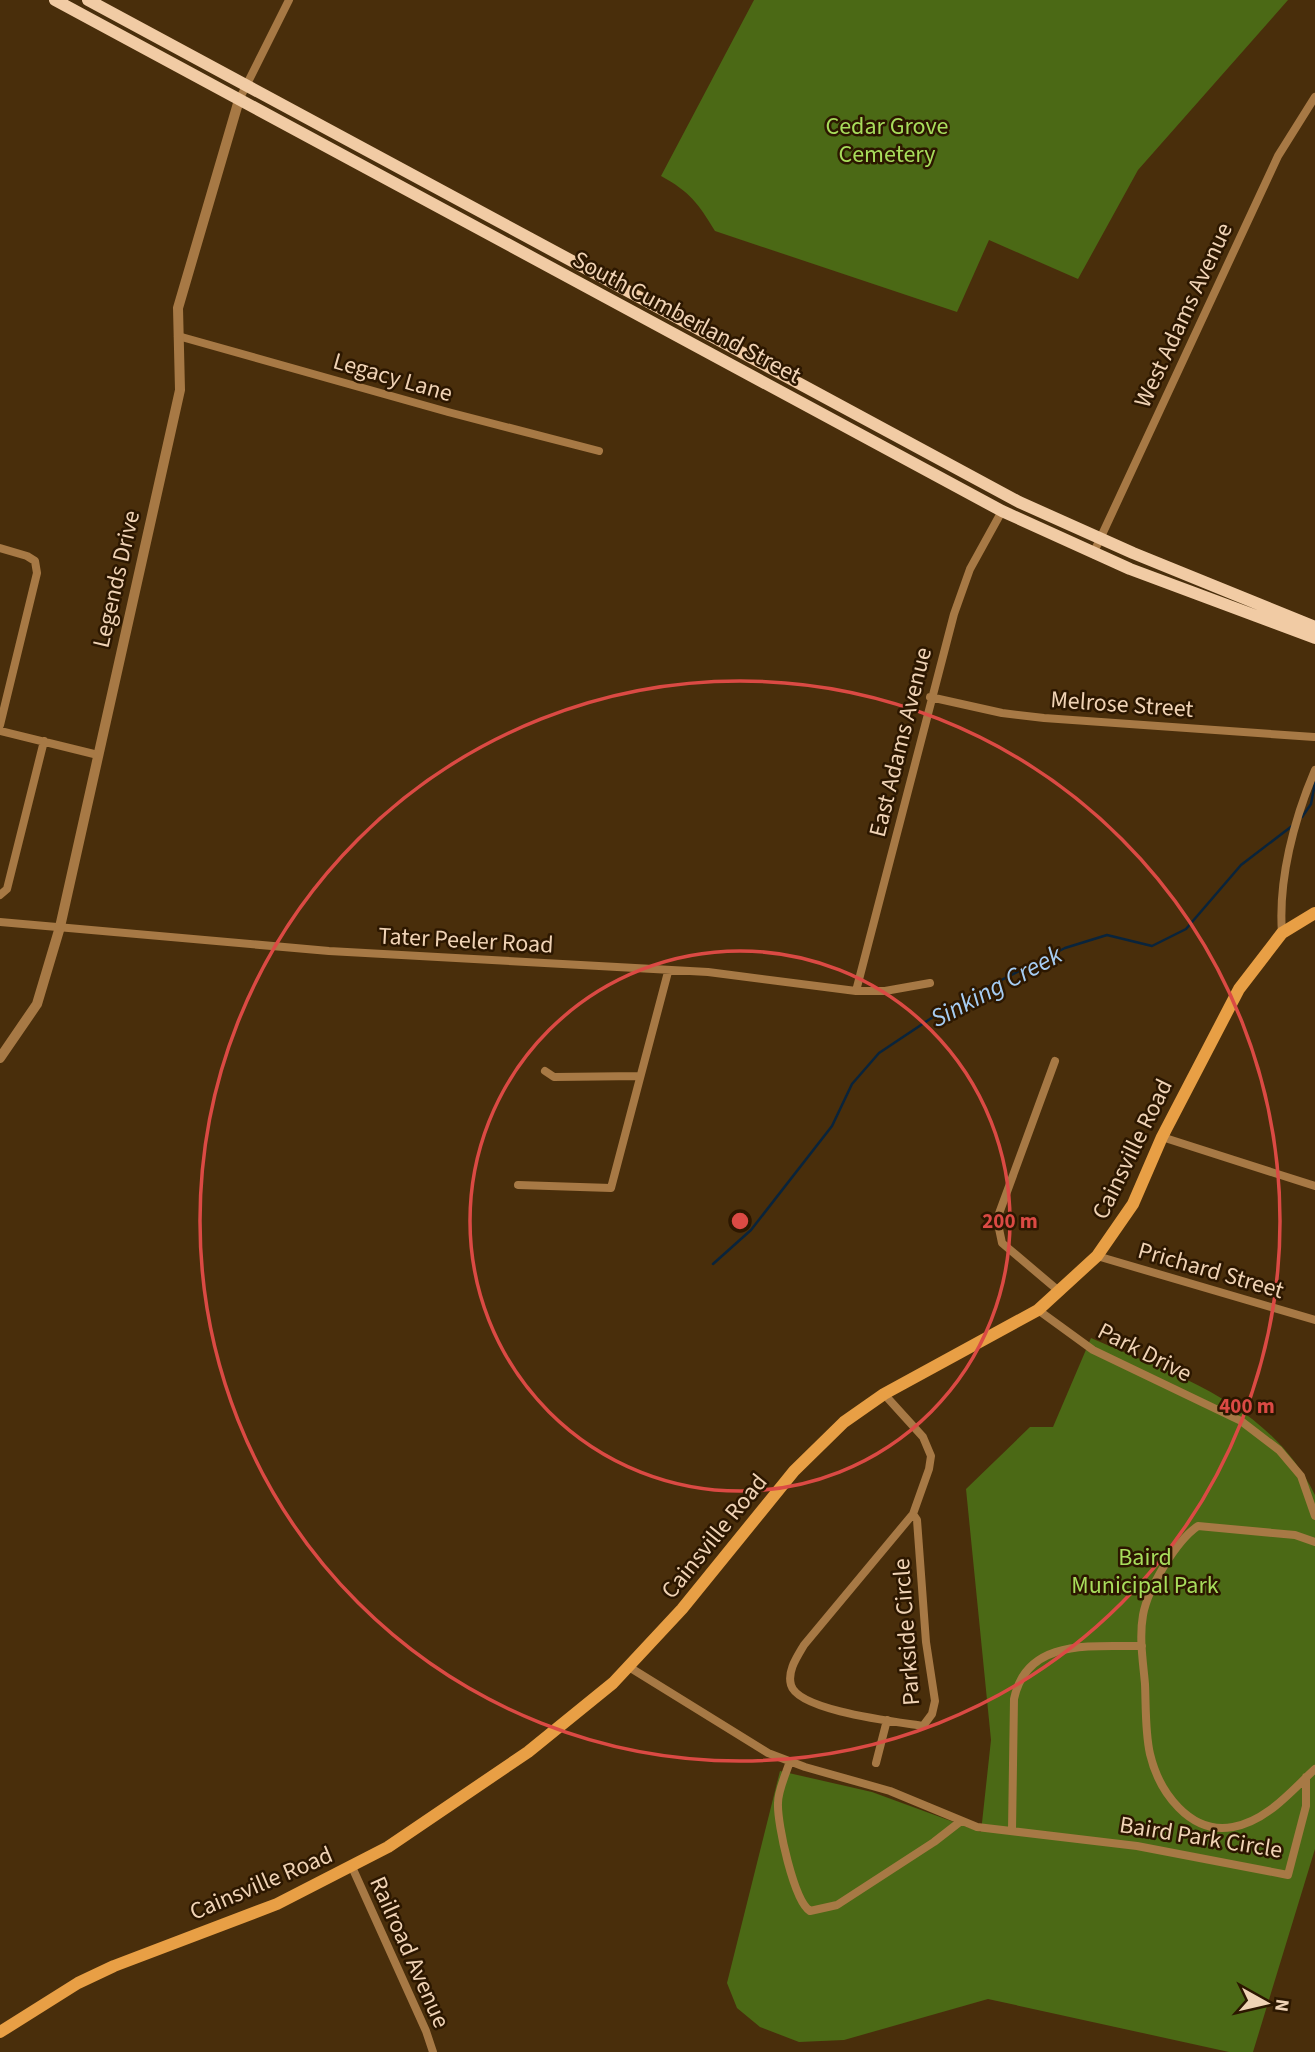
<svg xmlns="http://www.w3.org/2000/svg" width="1315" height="2052" font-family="'Source Sans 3',sans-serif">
  <rect width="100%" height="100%" fill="#492e0b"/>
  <path fill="#4b6915" d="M754 0H1288L1138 170 1078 279 989 240 957 312 715 231C698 203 690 192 661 176Z
    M1091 1338C1178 1376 1270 1404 1315 1495V1849L1253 2052H1229L988 1999 844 2040 799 2042 760 2027 737 2008 727 1983 780 1771 872 1792 981 1832 991 1740 966 1489 1030 1427H1053Z"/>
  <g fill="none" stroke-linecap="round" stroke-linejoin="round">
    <path stroke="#09243c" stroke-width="2.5" d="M1302 817 1311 804 1315 783
      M713 1264 751 1230 832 1126 852 1084 879 1053 948 1007 1065 948 1107 935 1152 946 1186 929 1241 865 1292 826"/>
    <path stroke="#a77945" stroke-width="8" d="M239 100 289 0
      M178 336 448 412 599 451
      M0 548 27 556 35 561 37 573 0 725
      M1093 554 1278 156 1315 97
      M930 697 1002 713 1044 718 1314 737
      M0 731 98 755
      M0 895 7 889 44 741
      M0 922 329 951 708 972 856 991H885L930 983
      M1282 933C1278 880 1294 819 1315 770
      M856 991 954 614 970 569 1002 511
      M1055 1061 997 1219 1002 1243 1060 1292
      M545 1071 554 1077 640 1076
      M1162 1137 1315 1186
      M518 1185 611 1188 668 972
      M1097 1256 1315 1320
      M1038 1310 1093 1350 1241 1421 1279 1450 1301 1476 1315 1516
      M884 1394 923 1437 931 1456 929 1469 913 1514 804 1645C797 1657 787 1671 791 1685 798 1711 898 1722 923 1726L932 1714 935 1701 926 1642 917 1520 913 1514
      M1315 1542 1295 1535 1198 1526C1176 1541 1148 1588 1143 1615 1139 1638 1143 1661 1145 1684 1146 1706 1145 1732 1150 1754 1159 1792 1190 1835 1233 1827 1267 1821 1291 1791 1315 1769
      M629 1667 768 1753 805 1767 890 1791 977 1827 1137 1846 1288 1875 1306 1806V1777
      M790 1761C786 1774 778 1790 778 1803 777 1824 794 1901 810 1911L837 1905 934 1842 961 1821
      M876 1763 887 1720
      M1012 1830 1014 1699C1027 1637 1094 1647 1142 1646
      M352 1867 426 2031 433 2052"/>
    <path stroke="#a77945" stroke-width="10" d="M0 1058 37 1004 60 927 180 390 178 308 239 100"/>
    <path stroke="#e89f45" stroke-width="12" d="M0 2032 78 1983 114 1966 277 1904 388 1847 528 1752 613 1683 682 1609 794 1471 844 1422 884 1394 1038 1310 1097 1256 1133 1204 1162 1137 1239 989 1282 933 1315 913"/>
    <path stroke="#f1cba4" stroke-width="12" d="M55 0 1002 511 1130 569 1315 638
      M88 0 1019 502 1133 553 1315 627"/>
  </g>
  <g fill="none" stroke="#db4a44" stroke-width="3.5">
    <circle cx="740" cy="1221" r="270"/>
    <circle cx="740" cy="1221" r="540"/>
  </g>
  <g text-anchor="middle" stroke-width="5" stroke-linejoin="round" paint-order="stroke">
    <g font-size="24" fill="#a8dd5b" stroke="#2c1700">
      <text x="887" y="134">Cedar Grove<tspan x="887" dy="28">Cemetery</tspan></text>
      <text x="1145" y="1565">Baird<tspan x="1145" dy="28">Municipal Park</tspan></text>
    </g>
    <g font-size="24" fill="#f0d3b5" stroke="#2c1700">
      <text transform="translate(1183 315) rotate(-65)" y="8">West Adams Avenue</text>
      <text transform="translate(687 317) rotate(28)" y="8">South Cumberland Street</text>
      <text transform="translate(393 377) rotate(16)" y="8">Legacy Lane</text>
      <text transform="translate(116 579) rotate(-77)" y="8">Legends Drive</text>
      <text transform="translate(1122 704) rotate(4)" y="8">Melrose Street</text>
      <text transform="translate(900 742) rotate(-76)" y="8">East Adams Avenue</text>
      <text transform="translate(466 940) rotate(3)" y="8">Tater Peeler Road</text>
      <text transform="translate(1132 1149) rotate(-64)" y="8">Cainsville Road</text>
      <text transform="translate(1211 1270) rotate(16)" y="8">Prichard Street</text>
      <text transform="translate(1145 1352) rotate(27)" y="8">Park Drive</text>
      <text transform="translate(714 1536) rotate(-51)" y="8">Cainsville Road</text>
      <text transform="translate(906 1632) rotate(-94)" y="8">Parkside Circle</text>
      <text transform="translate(1201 1837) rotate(9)" y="8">Baird Park Circle</text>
      <text transform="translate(261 1883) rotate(-23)" y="8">Cainsville Road</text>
      <text transform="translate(410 1952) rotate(66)" y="8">Railroad Avenue</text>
    </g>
    <g font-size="26" font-style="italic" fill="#a6cdf3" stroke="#2c1700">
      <text transform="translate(996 986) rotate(-28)" y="9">Sinking Creek</text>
    </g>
  </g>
  <circle cx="740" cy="1221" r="10" fill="#db4a44" stroke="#2c1700" stroke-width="3.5"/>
  <g font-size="21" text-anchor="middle" font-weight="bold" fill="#db4a44" stroke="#2c1700" stroke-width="5" stroke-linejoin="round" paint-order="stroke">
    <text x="1010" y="1228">200 m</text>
    <text x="1247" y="1413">400 m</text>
  </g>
  <g transform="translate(1266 2003) rotate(98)" stroke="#2c1700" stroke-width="5" paint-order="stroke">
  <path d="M0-5L12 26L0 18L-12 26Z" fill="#f0d3b5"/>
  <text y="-10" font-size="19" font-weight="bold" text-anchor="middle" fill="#f0d3b5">N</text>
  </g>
</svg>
